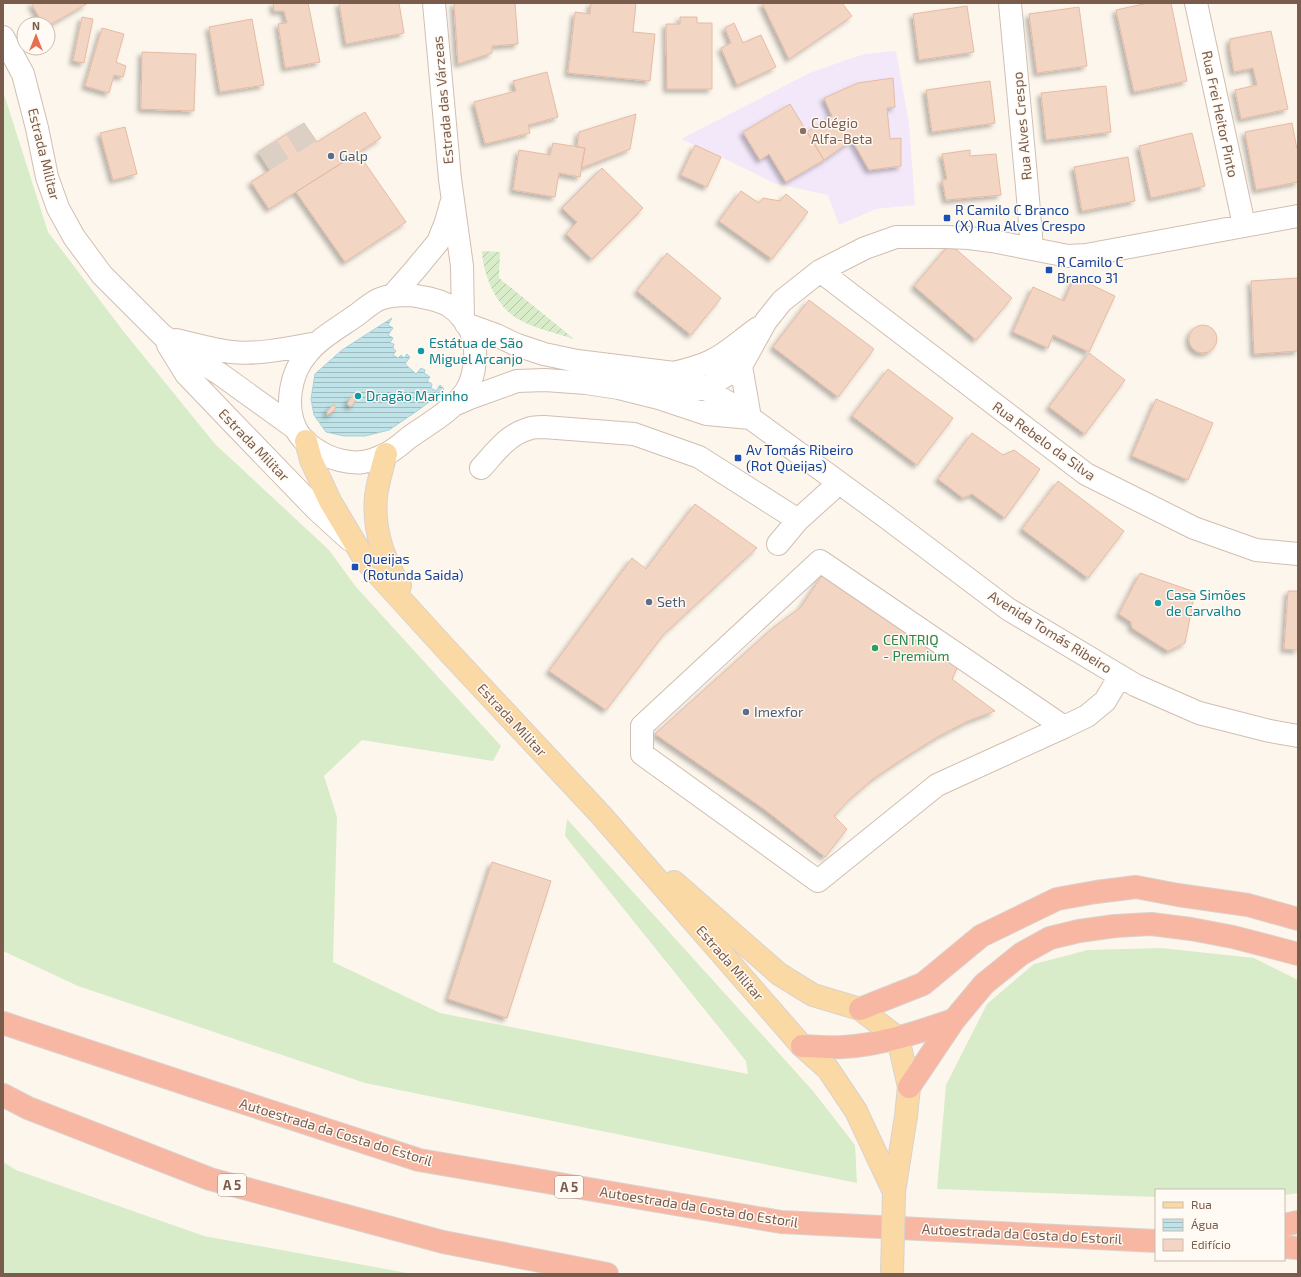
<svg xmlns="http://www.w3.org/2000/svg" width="1301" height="1277" font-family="'Exo 2',sans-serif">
  <defs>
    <pattern id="garden-furrows" width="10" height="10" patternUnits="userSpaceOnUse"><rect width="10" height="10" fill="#d8ecc9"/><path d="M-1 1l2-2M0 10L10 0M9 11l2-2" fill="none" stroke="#b4c2a5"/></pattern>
    <pattern id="water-rules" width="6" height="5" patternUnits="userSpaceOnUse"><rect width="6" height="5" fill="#bfe3e8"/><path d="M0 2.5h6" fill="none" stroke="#a0bbbe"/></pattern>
    <filter id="shadow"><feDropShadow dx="-3.5" dy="3.5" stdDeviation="2" flood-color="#0004"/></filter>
  </defs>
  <rect width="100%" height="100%" fill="#fdf6ec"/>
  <path fill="#f3e8fa" d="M896 51 909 123 915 205 876 209 839 225 828 195 774 183 721 157 681 139 810 73 843 61 865 54Z"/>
  <path fill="#d8ecc9" d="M3 91 48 232 124 332 215 444 329 550 356 587 501 746 493 761 362 740 324 776 337 817 333 962 440 1013 748 1074 746 1061 565 836 567 819 813 1091 855 1145 857 1183 365 1083 78 986 3 951Z
    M1161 948 1254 958 1298 980V1193L1284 1195V1190H1156V1197L937 1189 946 1085 987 1004 1034 964 1088 950Z
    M3 1162 16 1170 204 1236 413 1274H3Z"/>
  <path fill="url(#garden-furrows)" d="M482 251 500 252 499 278 574 339C555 333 533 328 516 318 495 304 483 274 482 251Z"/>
  <path fill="url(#water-rules)" stroke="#a5d3da" d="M392 318 388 325 393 328 388 335 393 338 390 343 394 344 393 348 396 351 393 355 398 358 401 355 404 358 407 354 410 357 405 364 416 374 421 368 425 370 424 373 430 377 427 381 432 384 431 388 436 391 440 385 444 389 439 395 417 411 389 430 365 436H344L326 432 314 415 311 399 315 374 342 350Z"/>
  <path fill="#f3d5c3" stroke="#e6bba3" filter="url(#shadow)" d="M31 3H88L48 26V24H43Z
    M273 3H308L320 62 285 68 278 24 287 23 284 11H274Z
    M339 3H399L404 33 346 44Z
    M454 3H515L518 44 492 46V53L458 64Z
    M591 3H636L633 32 655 34 650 81 568 73 575 12 590 14Z
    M762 3H842L852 16 789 59Z
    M1148 3H1171L1187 81 1134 92 1116 10Z
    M967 6 974 52 919 60 913 14Z
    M1079 7 1087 66 1037 73 1029 14Z
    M82 17 93 19 84 63 73 61Z
    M680 17H697V23H712V89H667L666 24H680Z
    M252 19 264 85 220 92 209 27Z
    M734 23 743 43 761 35 776 67 737 85 721 48 731 43 725 28Z
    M102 28 124 34 116 62 126 66 123 77 114 75 109 93 85 86Z
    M1271 31 1288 109 1241 119 1235 90 1257 85 1253 68 1234 72 1230 49V39Z
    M142 52 196 54 194 111 141 109Z
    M547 72 558 117 528 125 530 133 485 144 474 102 516 91 513 81Z
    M893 78 895 107 887 108 890 139 901 138V166L869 170 852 140 824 160 807 132 832 116 824 98 858 83Z
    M990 81 995 123 932 132 926 90Z
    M1106 86 1111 132 1046 140 1041 93Z
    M790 104 824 160 786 182 769 154 760 160 743 132Z
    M365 112 381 138 269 209 251 182 270 170 258 152 304 123 317 142Z
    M636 114 630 149 581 168 585 148 577 147 579 132Z
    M1292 123 1297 149 1298 148V182L1256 190 1245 132Z
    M125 127 137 174 113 180 100 133Z
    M1192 133 1205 186 1151 198 1139 146Z
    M553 143 585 148 580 177 559 173 555 197 513 190 519 150 550 155Z
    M695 145 721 157 707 187 681 175Z
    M970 150V156L996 154 1001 195 946 200 942 180 947 179 942 154Z
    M358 153 406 222 345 262 296 192Z
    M1128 157 1135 201 1082 211 1074 167Z
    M602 168 643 208 592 259 566 234 577 222 562 208Z
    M741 191 759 203 763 198 780 201 786 194 808 212 772 259 719 221Z
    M950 244 1012 298 976 340 914 286Z
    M667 253 721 298 691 335 637 291Z
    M1075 277 1115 296 1089 352 1053 335 1048 348 1013 332 1033 287 1064 301Z
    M1298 278V351L1254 354 1251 281Z
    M809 300 874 349 838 397 773 347Z
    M1189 339a14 14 0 1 1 28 0a14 14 0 1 1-28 0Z
    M1089 353 1125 380 1085 434 1049 407Z
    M888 369 953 418 917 465 852 416Z
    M352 396 356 400 351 407 347 404Z
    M1156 399 1213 423 1188 480 1132 456Z
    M334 404 336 408 334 411 327 415V411Z
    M972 433 1003 455 1014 450 1040 469 1005 518 972 494 963 498 938 479Z
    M1058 481 1124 531 1088 578 1022 529Z
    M695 504 757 548 664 634 606 710 549 671 632 558 646 569Z
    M1140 573 1195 592 1185 643 1168 651 1132 628 1131 622 1119 614Z
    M823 574 960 662 952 679 995 711 968 721 939 736 904 758 873 779 850 799 834 816 847 829 825 857 764 809 655 734 774 627 801 607Z
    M1288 591H1298V650L1284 649Z
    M492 862 551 881 507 1018 448 999Z"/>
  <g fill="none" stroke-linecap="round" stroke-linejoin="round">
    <path stroke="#dcd0c4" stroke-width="22" stroke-dasharray="22 11" stroke-linecap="butt" d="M264 161 310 132"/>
    <defs>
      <path id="minor" d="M434 3 450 179 462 266 463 319
        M1010 3 1027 187 1032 248
        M1196 3 1244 225
        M3 37 23 74 37 128 47 177 58 208 74 237 102 275 162 335 188 354 220 374 295 428
        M820 271 1086 474 1194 528 1256 550 1298 554
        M410 295C423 297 436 299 448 305 458 311 469 324 472 335 478 350 475 377 466 391 453 410 430 423 411 436 403 442 395 450 386 454 380 457 370 461 363 462 350 464 331 459 320 452 310 447 299 437 295 427 285 404 291 373 306 355 319 338 340 327 358 314 365 309 372 302 380 299 390 295 400 295 410 295Z
        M392 296 414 271 438 242 446 222 451 204
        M466 324 496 335 517 345 544 354 577 361 674 373 691 380 734 406 886 517 1008 609 1135 685 1199 713 1270 731 1298 736
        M176 340C194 344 213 350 231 352 259 355 289 348 317 343
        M168 345 186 374 230 420 316 509 350 540
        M741 366 750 418
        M674 373C686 370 698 367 709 362 727 354 742 339 758 328
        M619 388 691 391 706 388 741 366 766 321 782 301 820 271 865 248 896 237H946L969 238 992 241 1068 256 1086 255 1298 216
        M454 405 470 398 517 381 545 380 586 383 619 388 659 398 707 414 750 418
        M481 468C495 453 507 435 528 429 532 427 538 427 544 427L634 434 699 457 798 520 839 483
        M778 544 798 520
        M1064 727 937 785 818 881 642 754V726L820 561 1064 727 1087 716 1105 701 1120 676"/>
      <path id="major" d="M306 441 311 460 330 501 365 560 445 648 601 815 802 1046 828 1069 856 1111 894 1192
        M386 454C382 468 378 482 376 496 373 529 383 559 400 586
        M674 882 779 974 813 995 860 1009 898 1038 909 1087 906 1116 894 1192"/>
      <path id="highway" d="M860 1009 923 984 981 936 1057 899 1096 892 1136 887 1178 895 1248 905 1298 919
        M3 1023 205 1090 419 1160 781 1222 1156 1241
        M802 1046C815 1046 829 1048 843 1047 881 1045 918 1032 954 1020
        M909 1087 954 1020 984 984 1021 954 1050 938 1079 931 1115 926 1151 924 1191 929 1233 937 1298 954
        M3 1095 28 1108 210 1179 443 1242 607 1274
        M1284 1225 1298 1222
        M1284 1247 1298 1248"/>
    </defs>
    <use href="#minor" stroke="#d1beb0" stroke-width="24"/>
    <use href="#major" stroke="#dad1cd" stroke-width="24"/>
    <use href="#highway" stroke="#dad1cd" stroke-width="24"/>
    <use href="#minor" stroke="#fff" stroke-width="22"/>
    <use href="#major" stroke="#fbd9a5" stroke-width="22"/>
    <use href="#highway" stroke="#f7b7a3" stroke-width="22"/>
    <defs>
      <path id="major-bridge" d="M892 1274 894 1192"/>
    </defs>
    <use href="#major-bridge" stroke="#dad1cd" stroke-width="24" stroke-linecap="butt"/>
    <use href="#major-bridge" stroke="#fbd9a5" stroke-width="22"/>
  </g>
  <circle fill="#8d6e63" stroke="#fffaf3" stroke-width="1.5" cx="803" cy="131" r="4"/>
  <g fill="#5c6f8a" stroke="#fffaf3" stroke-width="1.5">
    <circle cx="331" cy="156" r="4"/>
    <circle cx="649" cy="602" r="4"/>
    <circle cx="746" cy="712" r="4"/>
  </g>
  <g fill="#1a4fb4" stroke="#fffaf3" stroke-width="1.5">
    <rect x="943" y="214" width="8" height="8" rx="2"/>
    <rect x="1045" y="266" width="8" height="8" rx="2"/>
    <rect x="734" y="454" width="8" height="8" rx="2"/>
    <rect x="351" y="563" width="8" height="8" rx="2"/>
  </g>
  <g fill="#0f9aa8" stroke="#fffaf3" stroke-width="1.5">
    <circle cx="421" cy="351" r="4"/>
    <circle cx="358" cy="396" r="4"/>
    <circle cx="1158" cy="603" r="4"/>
  </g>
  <circle fill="#2e9e5b" stroke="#fffaf3" stroke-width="1.5" cx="875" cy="648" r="4"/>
  <g text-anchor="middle" stroke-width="3" stroke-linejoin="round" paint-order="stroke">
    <g fill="#fffaf3" stroke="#a28b7f" stroke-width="1">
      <rect x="218" y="1174" width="28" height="22" rx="3"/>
      <rect x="555" y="1176" width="28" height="22" rx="3"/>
    </g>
    <g font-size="13" font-weight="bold" fill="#7a5c4d">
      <text x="232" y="1190">A 5</text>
      <text x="569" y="1192">A 5</text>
    </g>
    <g font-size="14" fill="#7a5c4d" stroke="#fffaf3">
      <text transform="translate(443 100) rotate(-95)" y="5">Estrada das Várzeas</text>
      <text transform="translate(1220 114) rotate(78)" y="5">Rua Frei Heitor Pinto</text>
      <text transform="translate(1022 126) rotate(-95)" y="5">Rua Alves Crespo</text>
      <text transform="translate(44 154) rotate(76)" y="5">Estrada Militar</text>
      <text transform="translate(1044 441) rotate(36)" y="5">Rua Rebelo da Silva</text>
      <text transform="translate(254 445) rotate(46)" y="5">Estrada Militar</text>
      <text transform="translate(1050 632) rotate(32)" y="5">Avenida Tomás Ribeiro</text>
      <text transform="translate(512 720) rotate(47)" y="5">Estrada Militar</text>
      <text transform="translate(730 963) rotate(49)" y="5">Estrada Militar</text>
      <text transform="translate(336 1132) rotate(17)" y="5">Autoestrada da Costa do Estoril</text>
      <text transform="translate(699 1207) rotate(9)" y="5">Autoestrada da Costa do Estoril</text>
      <text transform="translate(1022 1234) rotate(3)" y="5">Autoestrada da Costa do Estoril</text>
    </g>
    <g font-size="14" fill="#785e54" stroke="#fffaf3" text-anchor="start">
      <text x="811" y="128">Colégio<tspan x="811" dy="16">Alfa-Beta</tspan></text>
    </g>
    <g font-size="14" fill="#4e5e75" stroke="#fffaf3" text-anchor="start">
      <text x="339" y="161">Galp</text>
      <text x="657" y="607">Seth</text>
      <text x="754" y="717">Imexfor</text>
    </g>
    <g font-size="14" fill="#164399" stroke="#fffaf3" text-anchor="start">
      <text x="955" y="215">R Camilo C Branco<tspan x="955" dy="16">(X) Rua Alves Crespo</tspan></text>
      <text x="1057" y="267">R Camilo C<tspan x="1057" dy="16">Branco 31</tspan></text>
      <text x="746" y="455">Av Tomás Ribeiro<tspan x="746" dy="16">(Rot Queijas)</tspan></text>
      <text x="363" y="564">Queijas<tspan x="363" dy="16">(Rotunda Saida)</tspan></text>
    </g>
    <g font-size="14" fill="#0d838f" stroke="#fffaf3" text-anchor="start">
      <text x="429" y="348">Estátua de São<tspan x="429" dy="16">Miguel Arcanjo</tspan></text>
      <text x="366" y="401">Dragão Marinho</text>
      <text x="1166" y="600">Casa Simões<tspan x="1166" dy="16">de Carvalho</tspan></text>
    </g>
    <g font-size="14" fill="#27864d" stroke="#fffaf3" text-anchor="start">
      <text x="883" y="645">CENTRIQ<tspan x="883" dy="16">- Premium</tspan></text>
    </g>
  </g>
  <rect width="1301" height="1277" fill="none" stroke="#7a5c4d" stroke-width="8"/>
  <rect x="1155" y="1189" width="130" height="72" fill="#fffaf3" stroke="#cabbb1"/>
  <rect x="1163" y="1202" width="20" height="6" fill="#fbd9a5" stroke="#cabbb1"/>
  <text x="1191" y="1209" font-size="12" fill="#7a5c4d">Rua</text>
  <rect x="1163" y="1219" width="20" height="12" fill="url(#water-rules)" stroke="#cabbb1"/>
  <text x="1191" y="1229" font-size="12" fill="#7a5c4d">Água</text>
  <rect x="1163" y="1239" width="20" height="12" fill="#f3d5c3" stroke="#cabbb1"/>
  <text x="1191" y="1249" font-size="12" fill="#7a5c4d">Edifício</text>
  <g transform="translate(36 36)"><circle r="19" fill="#fffaf3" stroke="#cabbb1"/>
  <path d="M0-3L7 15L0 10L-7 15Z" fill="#e76f51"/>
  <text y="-6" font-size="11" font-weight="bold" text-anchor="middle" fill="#7a5c4d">N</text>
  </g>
</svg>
